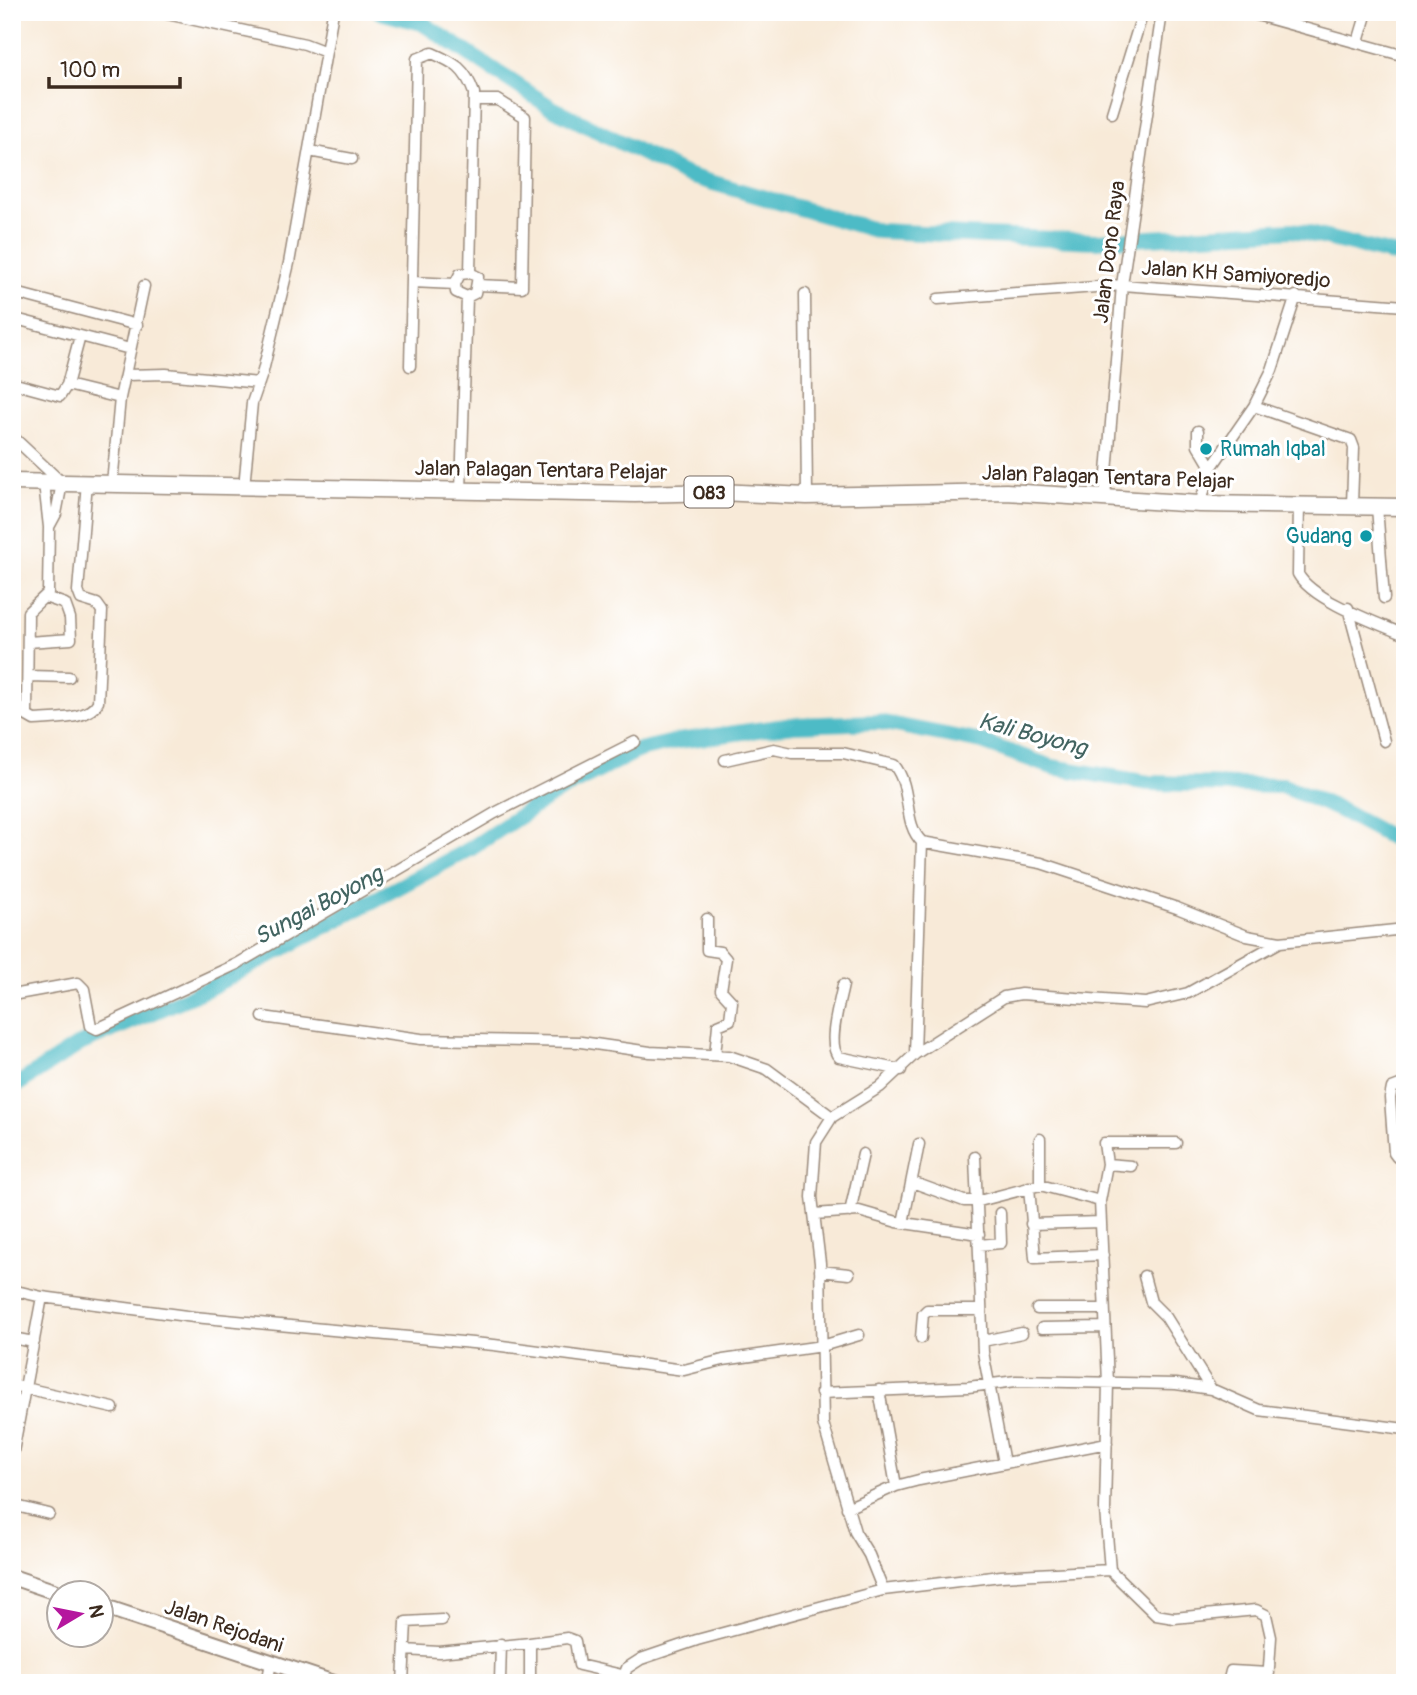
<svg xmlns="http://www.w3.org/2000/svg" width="1417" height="1695" font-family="Pangolin,sans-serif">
  <rect width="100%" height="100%" fill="#fff"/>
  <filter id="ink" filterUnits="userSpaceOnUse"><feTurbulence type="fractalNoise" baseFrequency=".0143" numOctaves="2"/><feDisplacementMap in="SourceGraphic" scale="14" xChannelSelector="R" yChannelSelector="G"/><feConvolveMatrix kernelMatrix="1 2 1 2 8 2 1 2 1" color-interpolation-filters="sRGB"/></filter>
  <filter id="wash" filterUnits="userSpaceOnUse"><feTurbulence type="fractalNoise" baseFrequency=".00686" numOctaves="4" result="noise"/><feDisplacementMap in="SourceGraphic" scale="28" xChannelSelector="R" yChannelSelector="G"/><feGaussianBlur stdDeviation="1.57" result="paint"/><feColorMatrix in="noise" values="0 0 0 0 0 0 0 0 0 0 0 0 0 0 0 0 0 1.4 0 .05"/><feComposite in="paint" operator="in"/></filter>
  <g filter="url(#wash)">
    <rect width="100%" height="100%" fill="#f8ead8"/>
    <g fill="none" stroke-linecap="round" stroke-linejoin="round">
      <path stroke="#4dbbc6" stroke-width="16" d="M380 12 422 23 552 108 686 175 878 231 1096 241 1293 230 1405 257
        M12 1088 80 1044 207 989 470 849 550 796 639 750 678 741 793 725 879 722 982 742 1052 767 1149 783 1283 786 1338 809 1405 845"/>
    </g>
  </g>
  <g filter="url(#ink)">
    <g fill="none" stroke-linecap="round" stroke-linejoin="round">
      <defs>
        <path id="minor" d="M158 12 305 44 326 52
          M1246 12 1405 56
          M1358 42 1367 12
          M474 100H498L525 117 522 287 477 285
          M1112 113 1143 12
          M309 151 352 159
          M412 282 455 284
          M12 292 137 325
          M805 294 807 496
          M938 299 1122 285 1405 306
          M12 318 130 349
          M410 366 417 59 432 53C455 63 465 68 474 93L470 273
          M126 375 166 374 259 383
          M12 383 60 396 67 385 80 336
          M67 385 120 398
          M1254 406 1351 440 1354 448 1352 504
          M1198 431V445L1211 467
          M12 436 62 483 56 514 49 527
          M44 483 49 527 48 593 28 612 27 716 34 720C54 718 88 721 98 702L102 611 97 604 81 599 78 591 87 482
          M112 484 120 398 144 286
          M244 487 252 403 263 371 289 263 333 12
          M461 491 467 297 475 293 478 277 470 273 460 274 455 284 456 292 467 297
          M1105 498 1122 285 1162 12
          M1299 503 1298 574C1312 600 1377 623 1405 635
          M1200 504 1211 468 1254 406 1272 370 1296 296
          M1377 507 1384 598
          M1348 608 1384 741
          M28 642 71 639 70 618 65 604 45 597
          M28 676 69 677
          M725 760 774 749 792 753H843L894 765C913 788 902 823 922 842L1041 863 1177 908 1247 936 1280 942 1405 929
          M707 919V950L720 952 726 959 721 990 732 1002 730 1020 718 1025 715 1055
          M843 985C840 1001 826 1046 839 1057L901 1070
          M12 995 78 983 84 989 91 1026 97 1029 237 964 495 813 635 742
          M263 1017 421 1039 581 1042 650 1052 729 1056 767 1069 832 1117
          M915 1054 922 842
          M1405 1083 1392 1088 1390 1098 1394 1153 1397 1157H1405
          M1040 1139V1185
          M1176 1143H1104L1107 1164 1100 1201 1108 1383 1105 1510 1110 1570 1156 1615 1174 1618 1256 1610 1266 1615 1271 1637 1268 1683
          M975 1157 983 1352 1004 1463
          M1107 1164 1131 1166
          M912 1182 964 1201H979L1040 1185 1100 1201
          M1029 1187 1035 1258 1103 1255
          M850 1212 863 1154
          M814 1214 859 1211 897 1222 979 1234
          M903 1223 919 1144
          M1031 1224 1101 1222
          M979 1245 1001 1243 1000 1213
          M820 1271 849 1274
          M1144 1276 1151 1302 1166 1317 1211 1389
          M12 1290 42 1297 12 1457
          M42 1297 194 1317 494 1345 684 1370 723 1360 822 1346 859 1335
          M1037 1309H1104
          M1042 1328 1104 1327
          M12 1338 34 1342
          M921 1338 923 1314 927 1310H980
          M983 1341 1022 1333
          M12 1385 113 1408
          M879 1390 896 1486
          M821 1393 968 1387 1016 1381 1176 1384 1211 1389 1259 1410 1405 1429
          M12 1505 49 1514
          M847 1508 896 1486 919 1480 1107 1443
          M883 1590 1001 1576 1110 1570
          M405 1650 439 1652 530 1643
          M500 1681 501 1644
          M267 1683 271 1663
          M403 1683 406 1622 442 1620
          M530 1683V1643L567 1638 575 1641 579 1665 622 1675
          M621 1683 627 1668 641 1659 697 1640 883 1590 869 1555 855 1532 823 1423 820 1263 812 1197 816 1142 832 1117 880 1087 915 1054 1004 997 1021 994 1145 1003 1188 993 1280 942
          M1228 1683 1231 1671 1269 1673"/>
        <path id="secondary" d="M12 1577 62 1594
          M102 1606 334 1683"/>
        <path id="primary" d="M12 482 635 494 720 492 807 496 1006 492 1200 504 1405 507"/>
      </defs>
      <use href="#minor" stroke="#9a8a7b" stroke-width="13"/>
      <use href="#secondary" stroke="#9a8a7b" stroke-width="18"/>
      <use href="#primary" stroke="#9a8a7b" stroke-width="19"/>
      <use href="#minor" stroke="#fff" stroke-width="10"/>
      <use href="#secondary" stroke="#fff" stroke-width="14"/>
      <use href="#primary" stroke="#fff" stroke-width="16"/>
    </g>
  </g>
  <g fill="#0f9aa8" stroke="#fff" stroke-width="2.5">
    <circle cx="1206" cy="449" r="7"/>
    <circle cx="1366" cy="536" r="7"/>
  </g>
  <g text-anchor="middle" stroke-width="6" stroke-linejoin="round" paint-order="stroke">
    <rect fill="#fff" stroke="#766a62" stroke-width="2" x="684.5" y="476.5" width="49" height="31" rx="5"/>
    <g font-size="19" font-weight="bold" fill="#3b2a1e">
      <text x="709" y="499">083</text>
    </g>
    <g font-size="21" fill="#3b2a1e" stroke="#fff">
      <text transform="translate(1109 252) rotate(-83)" y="7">Jalan Dono Raya</text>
      <text transform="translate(1236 274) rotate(4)" y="7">Jalan KH Samiyoredjo</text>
      <text transform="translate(541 470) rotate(1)" y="7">Jalan Palagan Tentara Pelajar</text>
      <text transform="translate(1108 477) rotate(2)" y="7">Jalan Palagan Tentara Pelajar</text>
      <text transform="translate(224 1626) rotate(19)" y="7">Jalan Rejodani</text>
    </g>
    <g font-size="21" fill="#0d838f" stroke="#fff" text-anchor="start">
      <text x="1220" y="456">Rumah Iqbal</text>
      <text x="1352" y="543" text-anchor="end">Gudang</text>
    </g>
    <g font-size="23" font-style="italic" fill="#426461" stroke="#fff">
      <text transform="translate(1033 734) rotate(15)" y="8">Kali Boyong</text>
      <text transform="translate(318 905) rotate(-28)" y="8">Sungai Boyong</text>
    </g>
  </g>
  <rect width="1417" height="1695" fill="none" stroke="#fff" stroke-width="42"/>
  <g transform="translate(80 1614) rotate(80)"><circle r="33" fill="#ffffff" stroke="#b1aaa5" stroke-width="2"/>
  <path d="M0-5L12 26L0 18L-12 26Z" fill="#b5179e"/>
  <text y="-10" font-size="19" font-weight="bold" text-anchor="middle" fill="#3b2a1e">N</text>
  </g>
  <path d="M49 77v10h131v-10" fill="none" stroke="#3b2a1e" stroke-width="3.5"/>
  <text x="60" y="77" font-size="21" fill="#3b2a1e" stroke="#ffffff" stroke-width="5" paint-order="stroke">100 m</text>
</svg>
